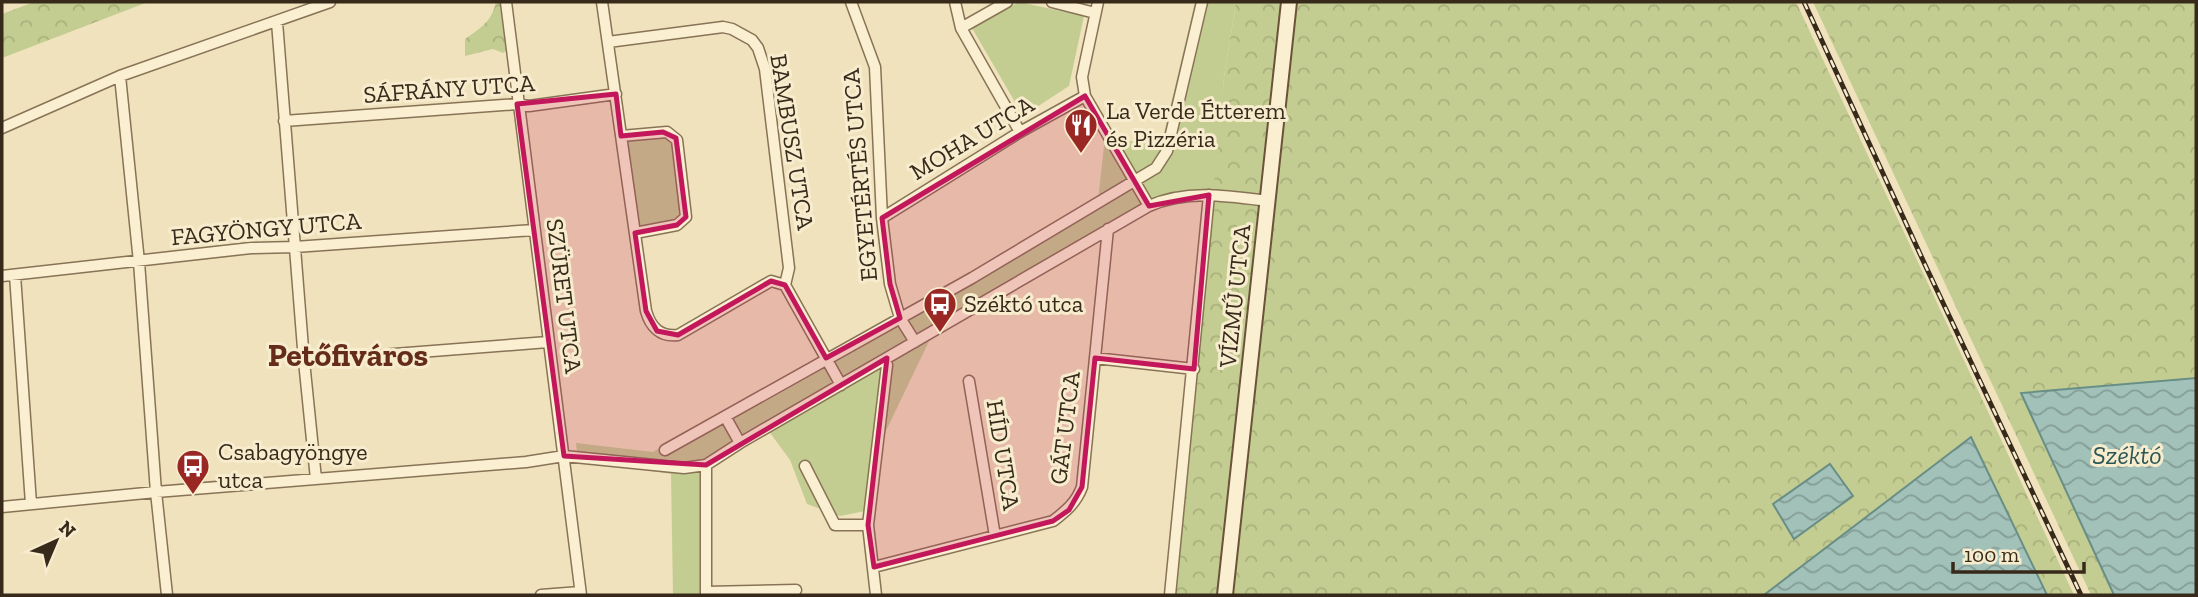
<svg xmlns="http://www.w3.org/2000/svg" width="2198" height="597" font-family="'Zilla Slab',serif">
  <defs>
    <pattern id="forest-crowns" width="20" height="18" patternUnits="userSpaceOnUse" patternTransform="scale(1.75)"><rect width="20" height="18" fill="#c4cd91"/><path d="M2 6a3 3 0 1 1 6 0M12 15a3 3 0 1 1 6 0" fill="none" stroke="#a9b07c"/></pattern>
    <pattern id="water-waves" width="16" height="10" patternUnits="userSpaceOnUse" patternTransform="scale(1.75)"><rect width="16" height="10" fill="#a1c1b9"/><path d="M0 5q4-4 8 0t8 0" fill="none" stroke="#849d96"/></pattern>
  </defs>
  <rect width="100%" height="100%" fill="#efe2bd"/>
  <path fill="#c4cd91" d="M1019 2 1084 16 1069 86 1023 116 972 28Z
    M1195 2H1236L1224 77 1214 198 1176 201 1153 207 932 335 882 439 870 510 840 516 807 504 790 460 768 430 710 469V595H673L671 474 578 460 576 443 653 452 1098 200 1105 137 1161 146Z
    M664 135 673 141 682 214 672 220 641 227 638 220 627 149 628 139Z"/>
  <path fill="url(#forest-crowns)" d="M34 2H148L2 58V14Z
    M496 2H502L508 49 503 53 493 49 465 56V39C481 28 492 21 496 2Z
    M1236 2H1796L2074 595H2047L1970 437 1764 595H1176L1224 77Z
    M1813 2H2196V378L2022 394 2114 595H2091Z"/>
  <path fill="url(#water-waves)" stroke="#688e86" stroke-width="2" d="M2196 378V595H2114L2021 393Z
    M1971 437 2047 595H1764Z
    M1830 464 1853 496 1794 539 1773 504Z"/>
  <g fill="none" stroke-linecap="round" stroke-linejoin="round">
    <defs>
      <path id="minor" d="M506 2 581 595
        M602 2 646 311C651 328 660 337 678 335L771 281 785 285
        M851 2 875 67 882 218 890 284 900 318 915 342
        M955 2 961 28 1020 132
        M1052 2 1095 13
        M1098 2 1082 77 1085 96 1149 206
        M277 22 304 361 316 479
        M961 28 1007 2
        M608 42 723 27 732 29 752 40 758 48 765 69 789 268 785 285 841 385
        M120 76 139 262 156 492 167 595
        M284 121 517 104 529 106 616 94
        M2 128 120 76 330 2
        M621 136 667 132 677 140 686 217 677 225 635 233
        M882 218 1020 132 1085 96
        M15 275 31 504
        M2 276 251 248 295 247 534 230
        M1095 358 1194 369
        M304 361 548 342
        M969 381 995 536
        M726 418 740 443
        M665 450 972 278 1156 168 1167 151 1202 2
        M706 465V595
        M805 466 835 525H868
        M2 507 156 492 526 462 564 456 684 468 706 465 740 443 1149 206C1187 189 1229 196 1268 201
        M874 567 1053 521C1066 511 1076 503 1082 487L1108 229
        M706 592 796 590
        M541 595 580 592
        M876 595 868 525 887 365 885 359
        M1170 595 1209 195"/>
      <path id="secondary" d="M1225 595 1289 2"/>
    </defs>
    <use href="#minor" stroke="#887356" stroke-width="13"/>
    <use href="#secondary" stroke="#6a5339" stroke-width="18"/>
    <use href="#minor" stroke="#faefd1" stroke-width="10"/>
    <use href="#secondary" stroke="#faefd1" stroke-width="14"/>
    <defs>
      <path id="rail" d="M1804 2 1927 269 2081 595"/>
    </defs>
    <use href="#rail" stroke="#372a1b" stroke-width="5"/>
    <use href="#rail" stroke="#f7eccd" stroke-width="2.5" stroke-dasharray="8" stroke-linecap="butt"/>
  </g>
  <path fill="#c2185b" fill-opacity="0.2" stroke="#c2185b" stroke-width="5" stroke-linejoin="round" d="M616 94 621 136 663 132 676 138 686 217 677 225 635 233 646 311 657 331 678 335 771 281 785 285 826 358 900 318 890 284 882 218 1085 96 1149 206 1209 195 1194 369 1095 358 1082 487 1069 510 1053 521 874 567 868 525 887 358 706 465 564 456 517 104Z"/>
  <defs>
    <symbol id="restaurant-pin" viewBox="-11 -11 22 30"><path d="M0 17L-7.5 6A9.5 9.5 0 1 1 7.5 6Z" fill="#992724" stroke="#f7eccd"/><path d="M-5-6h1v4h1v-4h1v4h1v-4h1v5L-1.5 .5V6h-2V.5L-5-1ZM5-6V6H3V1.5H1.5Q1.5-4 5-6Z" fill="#fff"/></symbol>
    <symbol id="bus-pin" viewBox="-11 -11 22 30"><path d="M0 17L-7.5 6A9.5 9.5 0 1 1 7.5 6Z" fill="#992724" stroke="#f7eccd"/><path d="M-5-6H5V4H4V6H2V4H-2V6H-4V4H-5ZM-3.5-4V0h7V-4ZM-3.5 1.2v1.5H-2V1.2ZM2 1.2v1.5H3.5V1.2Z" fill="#fff"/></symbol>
  </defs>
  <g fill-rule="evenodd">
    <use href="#restaurant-pin" x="1062" y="106" width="38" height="52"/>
    <use href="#bus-pin" x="921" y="285" width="38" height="52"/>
    <use href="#bus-pin" x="174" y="447" width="38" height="52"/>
  </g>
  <g text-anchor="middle" stroke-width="6" stroke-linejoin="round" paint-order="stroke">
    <g font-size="24" fill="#372a1b" stroke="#f7eccd">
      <text transform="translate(449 89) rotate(-4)" y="8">SÁFRÁNY UTCA</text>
      <text transform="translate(972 138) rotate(-31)" y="8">MOHA UTCA</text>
      <text transform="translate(792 142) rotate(81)" y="8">BAMBUSZ UTCA</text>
      <text transform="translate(860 175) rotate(-95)" y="8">EGYETÉRTÉS UTCA</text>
      <text transform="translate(266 229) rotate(-5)" y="8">FAGYÖNGY UTCA</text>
      <text transform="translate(564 296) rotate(83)" y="8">SZÜRET UTCA</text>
      <text transform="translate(1235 296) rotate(-84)" y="8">VÍZMŰ UTCA</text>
      <text transform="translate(1065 428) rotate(-83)" y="8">GÁT UTCA</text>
      <text transform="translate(1003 455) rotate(81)" y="8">HÍD UTCA</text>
    </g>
    <g font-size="24" fill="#372a1b" stroke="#f7eccd" text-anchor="start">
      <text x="1106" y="119">La Verde Étterem<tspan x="1106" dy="28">és Pizzéria</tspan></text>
      <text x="964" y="312">Széktó utca</text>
      <text x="218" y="460">Csabagyöngye<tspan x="218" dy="28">utca</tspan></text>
    </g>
    <g font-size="26" font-style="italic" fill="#2a5756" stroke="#f7eccd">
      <text x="2127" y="464">Széktó</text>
    </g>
    <g font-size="32" font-weight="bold" fill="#652c19" stroke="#f7eccd">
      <text x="348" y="366">Petőfiváros</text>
    </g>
  </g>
  <rect width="2198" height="597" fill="none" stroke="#372a1b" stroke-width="7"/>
  <g transform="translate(56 541) rotate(44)" stroke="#f7eccd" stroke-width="5" paint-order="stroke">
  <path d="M0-5L12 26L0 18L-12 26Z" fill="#372a1b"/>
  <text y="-10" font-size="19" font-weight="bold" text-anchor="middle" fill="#372a1b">N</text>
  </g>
  <path d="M1953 562v10h131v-10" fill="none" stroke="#372a1b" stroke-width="3.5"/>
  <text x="1964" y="562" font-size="21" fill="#372a1b" stroke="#f7eccd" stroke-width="5" paint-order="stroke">100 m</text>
</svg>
